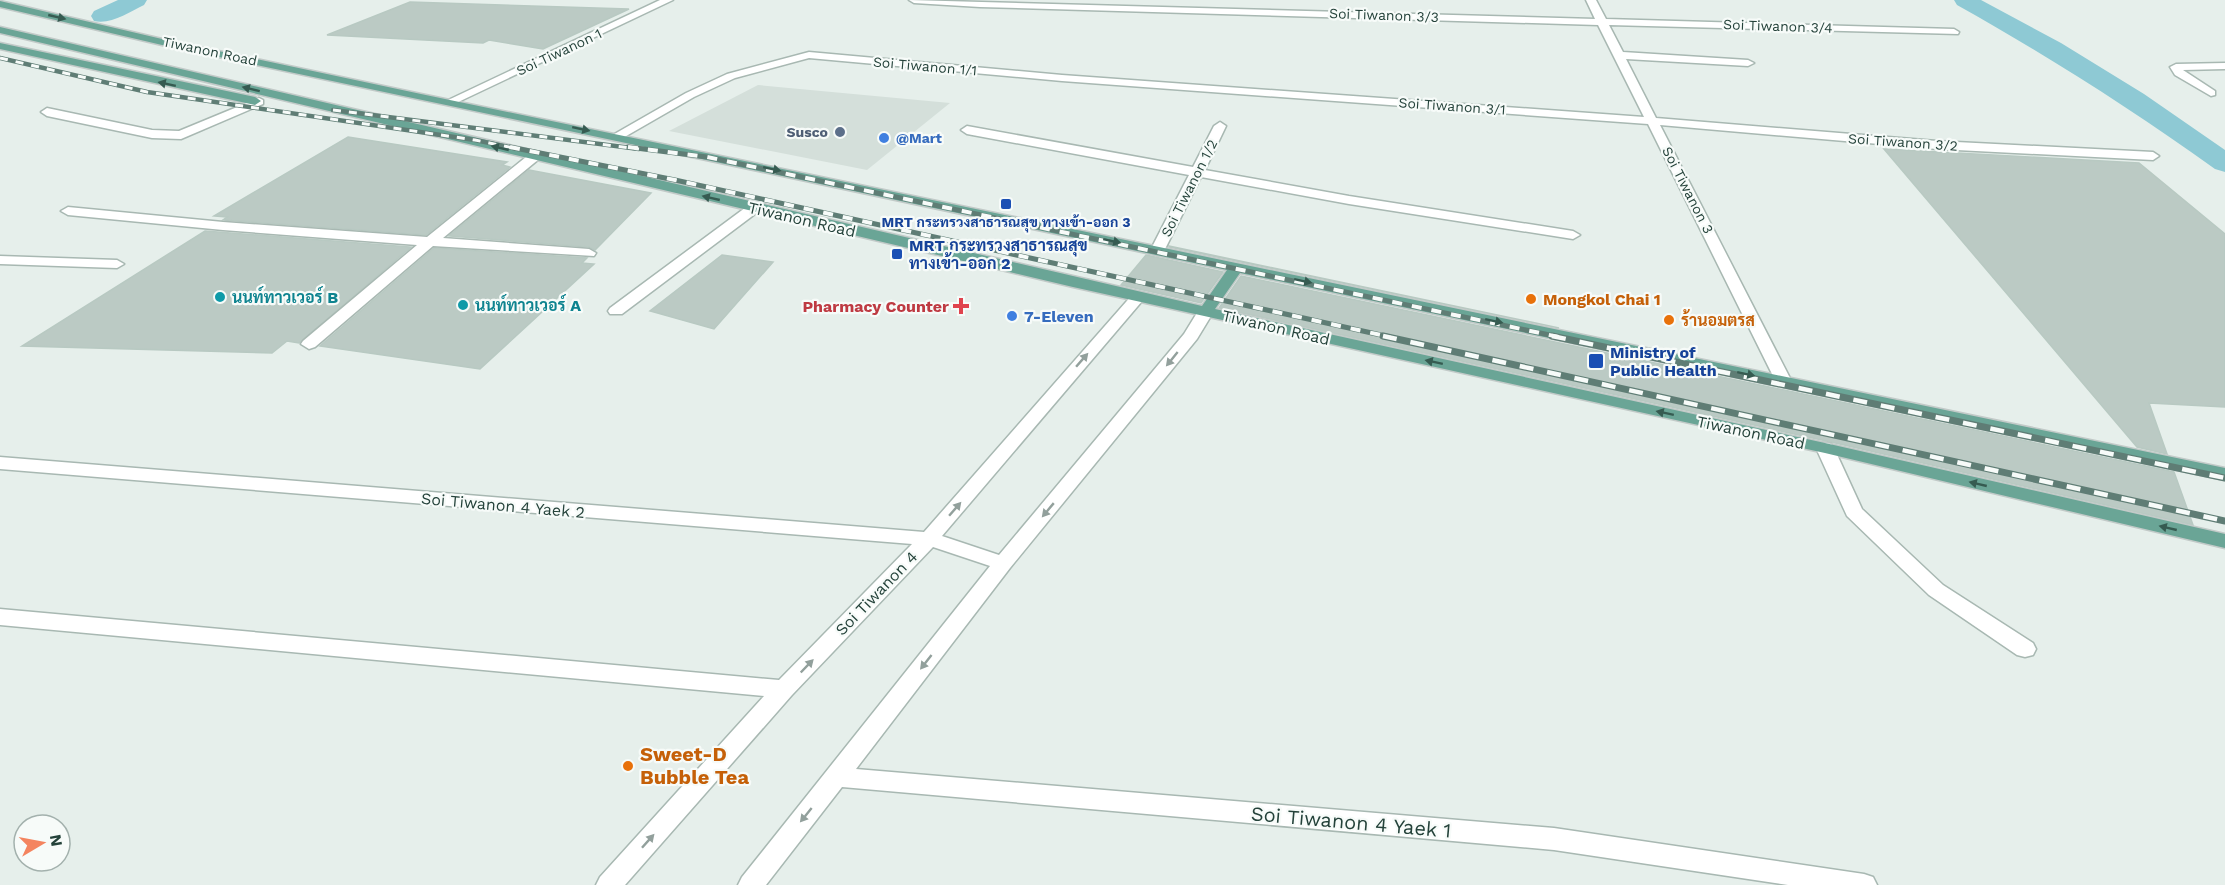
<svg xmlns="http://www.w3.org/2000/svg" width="2225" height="885" font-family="'Work Sans',Sarabun,sans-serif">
  <rect width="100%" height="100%" fill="#e6efeb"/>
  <path fill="#d4dfda" d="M758 85 950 103 867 170 669 131Z"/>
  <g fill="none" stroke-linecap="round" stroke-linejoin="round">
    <path fill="#8ec9d4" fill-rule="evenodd" d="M118 0H147L144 5C129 12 111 25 94 21L91 16 94 11Z
      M1954 0H1981L2061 43 2144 94 2225 150V172L2215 169C2130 108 2048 56 1957 5Z"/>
  </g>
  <path fill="#bbcac4" stroke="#b8c9c2" stroke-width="1.5" d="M410 2 629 9 543 49 489 40 483 43 327 35Z
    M348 137 507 162 502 165 510 167 426 235 223 220 227 217 214 216Z
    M1884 149 2139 163 2225 234V407L2149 403 2167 454 2137 447Z
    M529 170 651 193 595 250 589 247 449 236Z
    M205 231 411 247 299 343 287 341 272 353 22 346Z
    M1169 246 1559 328 1169 247Z
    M434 248 587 258 582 263 594 264 480 369 320 346Z
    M722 255 773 262 714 329 650 311Z
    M1146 255 1223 272 1201 303 1121 285Z
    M1241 276 2174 472 2193 525 1831 442 1219 308Z"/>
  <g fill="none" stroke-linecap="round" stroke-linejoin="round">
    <defs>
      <path id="street" d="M660 0H673L454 104H446L444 102Z
        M909 0 1595 19 1586 0H1596L1606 19 1954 29 1959 32 1958 34 1609 25 1623 52 1748 60 1754 63 1748 66 1626 59 1656 118 1937 141 2153 152 2159 156 2153 160 1937 149 1660 125 1792 382 1784 387 1776 382 1648 124 1062 81 809 58 735 78 694 97 621 139H613L611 136 686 93 727 74 809 52 1062 75 1644 117 1598 25 980 7 914 3Z
        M2225 63V69L2183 70 2215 91V95L2211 96 2175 75 2170 67 2176 64Z
        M259 98 263 100V104L181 139 152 138 47 116 41 112 47 108 152 130 179 131Z
        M1220 122 1226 126 1205 170 1349 196 1573 231 1580 235 1573 239 1349 204 1201 177 1164 251 1157 255 1150 251 1189 175 967 134 961 130 967 126 1193 167 1214 126Z
        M535 152 539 153 541 156 539 159 443 238 589 249 596 253 594 256 433 246 315 347 309 349 301 344 303 341 417 245 223 230 68 215 61 211 68 207 223 222 427 237 531 153Z
        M754 204 761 208 759 211 622 314H610L608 311 610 308 749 205Z
        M0 256 117 260 124 264 117 268 0 264Z
        M1138 292 1146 297 1143 300 942 536 999 555 1184 334 1200 308H1212L1214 311 1197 339 1010 568 856 769 1554 828 1864 874 1873 877 1877 885H1788L1554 850 842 787 766 885H738L742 877 990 566 933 547 792 695 625 885H596L600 877 764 696 0 625V609L779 680 912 544 0 469V457L924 532 1133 294Z
        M1825 443 1831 444 1834 448 1862 509 1943 585 2033 643 2036 649 2033 655 2025 657 2017 655 1929 595 1847 516 1816 448 1819 444Z"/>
      <path id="primary" d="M0 1 162 39 421 94 2225 468V480L1240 273 1215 309 1825 443 2225 534V548L1825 453 1073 287 0 33V27L1202 306 1227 270 162 45 0 7Z
        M0 43 255 97 261 101 255 105 0 49Z"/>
    </defs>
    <use href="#street" stroke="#a8b8b2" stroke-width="3"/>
    <use href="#primary" stroke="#c2cac8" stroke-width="3"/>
    <use href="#street" fill="#fff" fill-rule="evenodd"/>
    <use href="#primary" fill="#6aa596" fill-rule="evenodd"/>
    <defs>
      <path id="rail-far2" d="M0 58 147 92 475 140 518 149
        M333 110 639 149"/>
      <path id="rail-far1" d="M510 147 675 180 1390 337
        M628 147 707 157 1559 337"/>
      <path id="rail" d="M1383 336 2225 521
        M1552 336 2225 478"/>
    </defs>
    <use href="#rail-far2" stroke="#5f7d75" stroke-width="4.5"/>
    <use href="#rail-far1" stroke="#5f7d75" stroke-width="5"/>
    <use href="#rail" stroke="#5f7d75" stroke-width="7"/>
    <use href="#rail-far2" stroke="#f7fbf9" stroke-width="3" stroke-dasharray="8" stroke-linecap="butt"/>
    <use href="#rail-far1" stroke="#f7fbf9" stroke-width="4" stroke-dasharray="10" stroke-linecap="butt"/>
    <use href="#rail" stroke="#f7fbf9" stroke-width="4.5" stroke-dasharray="14" stroke-linecap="butt"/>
  </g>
  <defs><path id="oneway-solid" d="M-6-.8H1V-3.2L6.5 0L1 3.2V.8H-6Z" transform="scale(1.5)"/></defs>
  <g fill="#365b51">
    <use href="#oneway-solid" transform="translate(57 17) rotate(13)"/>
    <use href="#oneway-solid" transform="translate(167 84) rotate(-168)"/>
    <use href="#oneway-solid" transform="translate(251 89) rotate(-166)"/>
    <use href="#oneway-solid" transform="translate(581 129) rotate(12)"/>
    <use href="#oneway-solid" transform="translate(500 148) rotate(-167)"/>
    <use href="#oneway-solid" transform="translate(772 169) rotate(12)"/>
    <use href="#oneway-solid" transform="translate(711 198) rotate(-167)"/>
    <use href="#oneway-solid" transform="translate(1112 241) rotate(12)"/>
    <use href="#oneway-solid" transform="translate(1303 281) rotate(12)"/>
    <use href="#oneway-solid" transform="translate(1494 321) rotate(12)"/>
    <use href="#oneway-solid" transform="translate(1434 362) rotate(-168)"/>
    <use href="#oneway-solid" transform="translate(1746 374) rotate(12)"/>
    <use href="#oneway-solid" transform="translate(1665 413) rotate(-168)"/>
    <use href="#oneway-solid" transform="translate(1978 484) rotate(-167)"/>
    <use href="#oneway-solid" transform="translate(2168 528) rotate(-167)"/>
  </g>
  <g fill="#92a09c">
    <use href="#oneway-solid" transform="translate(1172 359) rotate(129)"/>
    <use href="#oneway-solid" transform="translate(1082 360) rotate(-49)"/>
    <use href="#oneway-solid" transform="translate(955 509) rotate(-49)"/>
    <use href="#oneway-solid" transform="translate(1048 510) rotate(130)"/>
    <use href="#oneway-solid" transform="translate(926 662) rotate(128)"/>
    <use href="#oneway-solid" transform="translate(807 666) rotate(-46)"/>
    <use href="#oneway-solid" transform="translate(806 815) rotate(129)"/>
    <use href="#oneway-solid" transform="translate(648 841) rotate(-48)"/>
  </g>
  <circle fill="#5c6f8a" stroke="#f7fbf9" stroke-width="2" cx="840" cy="132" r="6"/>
  <g fill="#3f7fe0" stroke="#f7fbf9" stroke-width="2">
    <circle cx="884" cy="138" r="6"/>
    <circle cx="1012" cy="316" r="6"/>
  </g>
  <g fill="#1a4fb4" stroke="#f7fbf9" stroke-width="2">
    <rect x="1000" y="198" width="12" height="12" rx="3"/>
    <rect x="891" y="248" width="12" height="12" rx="3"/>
    <rect x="1588" y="353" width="16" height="16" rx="3"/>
  </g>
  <g fill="#0f9aa8" stroke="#f7fbf9" stroke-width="2">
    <circle cx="220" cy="297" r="6"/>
    <circle cx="463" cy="305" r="6"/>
  </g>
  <g fill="#e8710a" stroke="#f7fbf9" stroke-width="2">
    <circle cx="1531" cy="299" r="6"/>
    <circle cx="1669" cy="320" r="6"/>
    <circle cx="628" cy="766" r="6"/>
  </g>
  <path fill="#e0444e" stroke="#f7fbf9" stroke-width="2" d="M958 297h6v6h6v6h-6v6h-6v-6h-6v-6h6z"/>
  <g text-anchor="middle" stroke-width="4.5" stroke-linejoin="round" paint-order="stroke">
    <g font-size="14" fill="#24423a" stroke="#f7fbf9">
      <text transform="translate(1384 15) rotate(2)" y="5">Soi Tiwanon 3/3</text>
      <text transform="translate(1778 26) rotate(2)" y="5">Soi Tiwanon 3/4</text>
      <text transform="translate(210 51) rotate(12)" y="5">Tiwanon Road</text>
      <text transform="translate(559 52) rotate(-25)" y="5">Soi Tiwanon 1</text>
      <text transform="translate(925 66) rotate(5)" y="5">Soi Tiwanon 1/1</text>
      <text transform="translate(1452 106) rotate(4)" y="5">Soi Tiwanon 3/1</text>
      <text transform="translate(1903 142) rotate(4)" y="5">Soi Tiwanon 3/2</text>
      <text transform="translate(1189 188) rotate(-63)" y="5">Soi Tiwanon 1/2</text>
      <text transform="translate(1688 190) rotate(63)" y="5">Soi Tiwanon 3</text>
    </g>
    <g font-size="14" font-weight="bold" fill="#4e5e75" stroke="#f7fbf9" text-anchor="end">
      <text x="828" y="137">Susco</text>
    </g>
    <g font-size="14" font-weight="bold" fill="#366cbe" stroke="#f7fbf9" text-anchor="start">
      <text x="896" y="143">@Mart</text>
    </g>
    <g font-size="14" font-weight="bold" fill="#164399" stroke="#f7fbf9">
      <text x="1006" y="227">MRT กระทรวงสาธารณสุข ทางเข้า-ออก 3</text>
    </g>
    <g font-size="16" fill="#24423a" stroke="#f7fbf9">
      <text transform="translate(802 219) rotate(13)" y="6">Tiwanon Road</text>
      <text transform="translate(1276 327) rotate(13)" y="6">Tiwanon Road</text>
      <text transform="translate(1751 432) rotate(12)" y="6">Tiwanon Road</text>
      <text transform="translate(503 505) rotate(5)" y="6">Soi Tiwanon 4 Yaek 2</text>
      <text transform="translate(876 593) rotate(-46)" y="6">Soi Tiwanon 4</text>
    </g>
    <g font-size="16" font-weight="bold" fill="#164399" stroke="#f7fbf9" text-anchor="start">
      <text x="909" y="251">MRT กระทรวงสาธารณสุข<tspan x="909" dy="18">ทางเข้า-ออก 2</tspan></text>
      <text x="1610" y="358">Ministry of<tspan x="1610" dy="18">Public Health</tspan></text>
    </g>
    <g font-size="16" font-weight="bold" fill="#0d838f" stroke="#f7fbf9" text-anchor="start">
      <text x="232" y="303">นนท์ทาวเวอร์ B</text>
      <text x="475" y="311">นนท์ทาวเวอร์ A</text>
    </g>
    <g font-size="16" font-weight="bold" fill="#c56008" stroke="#f7fbf9" text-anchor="start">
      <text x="1543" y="305">Mongkol Chai 1</text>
      <text x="1681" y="326">ร้านอมตรส</text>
    </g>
    <g font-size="16" font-weight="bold" fill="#be3a42" stroke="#f7fbf9" text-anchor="end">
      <text x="949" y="312">Pharmacy Counter</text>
    </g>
    <g font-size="16" font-weight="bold" fill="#366cbe" stroke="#f7fbf9" text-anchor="start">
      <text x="1024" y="322">7-Eleven</text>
    </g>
    <g font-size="20" font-weight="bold" fill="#c56008" stroke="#f7fbf9" text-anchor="start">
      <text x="640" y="761">Sweet-D<tspan x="640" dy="23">Bubble Tea</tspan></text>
    </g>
    <g font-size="20" fill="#24423a" stroke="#f7fbf9">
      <text transform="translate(1351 822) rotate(5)" y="7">Soi Tiwanon 4 Yaek 1</text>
    </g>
  </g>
  <g transform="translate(42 843) rotate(80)"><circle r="28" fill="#f7fbf9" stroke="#a3b1ad" stroke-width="1.5"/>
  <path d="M0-4.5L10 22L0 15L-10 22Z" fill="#f4845f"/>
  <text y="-9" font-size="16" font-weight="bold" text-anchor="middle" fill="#24423a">N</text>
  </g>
</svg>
